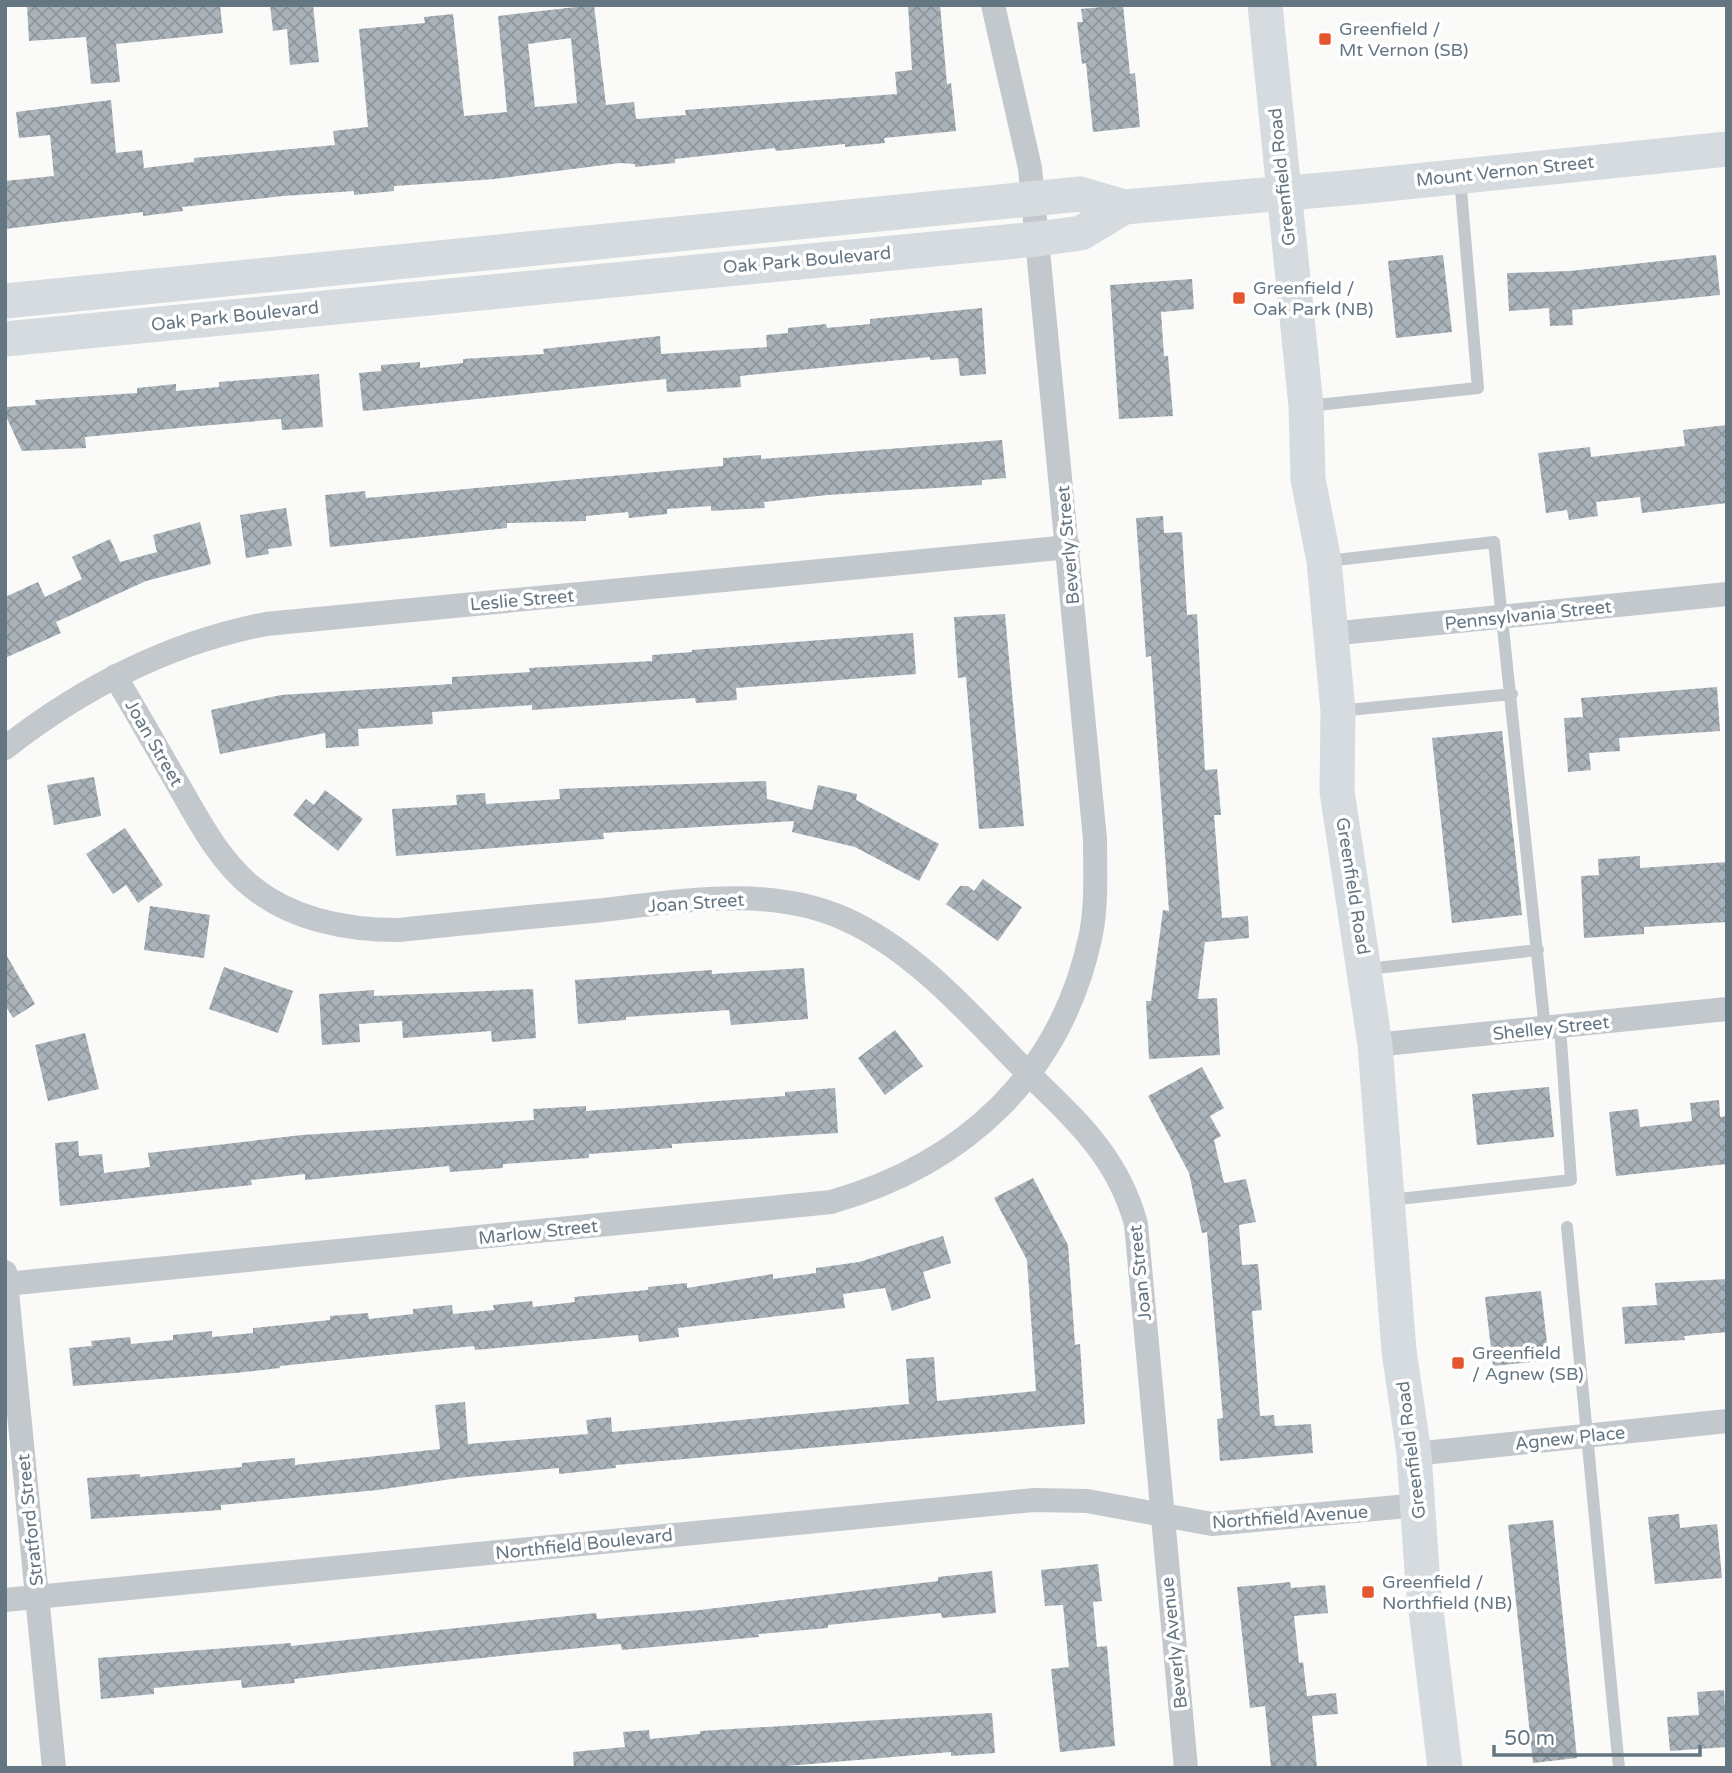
<svg xmlns="http://www.w3.org/2000/svg" width="1732" height="1773" font-family="'Varela Round',sans-serif">
  <defs>
    <pattern id="building-cross-hatch" width="8" height="8" patternUnits="userSpaceOnUse" patternTransform="scale(1.75)"><rect width="8" height="8" fill="#aab3b9"/><path d="M0 0l8 8M0 8l8-8" fill="none" stroke="#8e969c"/></pattern>
  </defs>
  <rect width="100%" height="100%" fill="#fafaf8"/>
  <path fill="url(#building-cross-hatch)" fill-rule="evenodd" d="M27 5H220L223 33 116 44 120 82 91 84 86 37 29 41Z
    M270 5H313L319 62 290 65 287 29 273 31Z
    M594 5 606 105 634 102 636 119 686 115 685 110 897 94 895 72 912 70 908 5H940L947 84 951 83 956 131 884 138 885 143 845 147V144L776 151 775 148 675 159V163L635 167V164L620 163 495 179 394 186V191L354 195V191L283 196 182 207 183 211 143 216V212L5 229V181L54 176 50 135 19 138 16 112 111 100 116 153 142 150 144 168 194 162V158L335 145 333 131 368 127 359 29 425 23 424 17 453 14 464 116 507 112 498 16ZM571 38 577 103 535 107 528 44Z
    M1123 5 1130 74 1135 73 1140 127 1093 132 1086 63 1082 64 1077 22H1083L1081 9Z
    M1443 255 1452 332 1396 338 1388 261Z
    M1716 255 1720 295 1572 310 1573 325 1550 326 1549 308 1509 311 1507 273 1570 271Z
    M1192 279 1194 309 1161 312 1164 356H1168L1173 416 1119 419 1110 285Z
    M982 308 986 374 960 376 958 358 930 360V357L740 376 741 387 667 392 666 379 363 411 359 373 381 371V365L420 362V368L463 363V359L544 354 543 349 660 336 661 354 767 347 766 335 788 333V328L826 324 827 328 870 324V319Z
    M319 374 323 427 282 430 281 419 200 426 85 437 86 448 22 451 5 414V407L36 405 35 400 137 393V388L176 384V391L219 387V382Z
    M1727 425V503L1642 513 1640 497 1596 502 1598 516 1569 520 1567 510 1546 513 1538 453 1590 447 1591 457 1685 446 1683 430Z
    M1002 440 1006 478 982 480V485L827 495 764 502 765 508 711 511V506L667 509V514L629 518 628 512 586 516V521L507 523V528L330 547 325 495 365 491 366 498 723 466V458L761 455V459Z
    M286 508 292 546 268 549 269 554 246 558 240 515Z
    M1163 516 1164 533 1182 532 1187 615 1197 614 1205 770 1217 769 1221 815H1214L1222 918 1248 916 1249 938 1205 942 1198 999 1217 998 1220 1055 1149 1059 1146 1001H1151L1163 910 1169 911 1151 656 1146 657 1136 518Z
    M200 522 211 564 146 581 56 622 61 633 5 658V597L38 582 45 597 82 579 72 557 110 539 120 562 157 552 153 535Z
    M1005 614 1024 826 979 829 966 677 958 678 954 617Z
    M913 633 916 674 736 688 737 700 696 703 695 698 532 710V705L432 712 433 724 358 729 359 746 326 748 325 733 220 754 211 710 281 695 452 684V677L530 672 529 668 652 661V655L692 652V650Z
    M1717 687 1720 731 1619 738 1620 751 1589 753 1591 770 1568 772 1564 718 1583 717 1581 698Z
    M1502 731 1522 915 1452 923 1432 738Z
    M94 777 101 816 54 825 47 785Z
    M766 781 767 799 812 810 818 785 857 794 856 800 939 844 919 881 855 847 792 832 794 821 603 833 604 839 396 856 392 809 457 805 456 795 485 793 486 804 560 799 559 789Z
    M325 790 363 819 338 851 293 815 306 799 314 805Z
    M125 828 163 885 138 903 126 885 113 894 86 854Z
    M1640 856V868L1727 862V922L1644 927V934L1584 938 1581 876 1599 875 1598 859Z
    M983 879 1022 907 998 941 946 904 960 886H968L974 891Z
    M150 906 210 915 204 958 144 950Z
    M5 953 35 1004 13 1018 5 1005Z
    M224 967 293 991 278 1033 209 1009Z
    M804 968 808 1019 731 1025 729 1010 626 1017V1020L578 1024 575 980 712 970V974Z
    M533 989 536 1038 492 1042 491 1031 403 1038 402 1021 359 1024 360 1042 322 1045 319 994 374 990V996Z
    M895 1030 923 1066 885 1095 858 1058Z
    M85 1033 99 1089 48 1101 35 1045Z
    M1202 1067 1224 1108 1210 1116 1221 1136 1214 1140 1224 1183 1246 1179 1256 1222 1239 1225 1242 1265 1258 1264 1262 1310 1252 1311 1260 1416 1274 1415 1275 1426 1311 1424 1313 1453 1220 1461 1217 1419 1223 1418 1207 1232 1202 1233 1189 1173 1148 1096Z
    M1549 1087 1554 1137 1477 1145 1472 1094Z
    M835 1088 838 1133 672 1144V1148L589 1154V1158L503 1164V1168L450 1172 449 1166 305 1180V1174L251 1180 252 1185 60 1206 55 1143 78 1141 79 1156 102 1154 104 1173 150 1167 148 1153 302 1135 534 1120 533 1109 586 1106V1111L785 1096V1092Z
    M1719 1100 1720 1117 1727 1116V1164L1616 1176 1609 1112 1638 1109 1640 1127 1692 1121 1690 1103Z
    M1033 1178 1068 1245 1075 1345 1080 1344 1085 1424 616 1465V1468L559 1474V1468L458 1478 378 1490 221 1505V1510L91 1519 87 1478 140 1474V1477L242 1467V1463L295 1458V1465L440 1449 435 1405 465 1402 468 1444 588 1434 586 1420 611 1417 612 1432 909 1404 906 1359 934 1357 937 1401 1036 1391 1027 1260 994 1198Z
    M943 1236 951 1263 923 1272 931 1298 892 1311 885 1288 843 1294 845 1308 678 1328 679 1337 639 1342 638 1335 475 1350 474 1346 280 1366V1368L235 1373 73 1386 69 1348 92 1346 91 1341 130 1337 131 1344 173 1340V1335L212 1331V1337L253 1333V1328L330 1320V1316L368 1313 369 1319 413 1314V1309L452 1305 453 1314 494 1310 493 1305 532 1301 533 1307 575 1302 574 1297 648 1290V1287L687 1283V1288L773 1274V1279L816 1273V1268L859 1262Z
    M1727 1279V1332L1684 1336 1685 1340 1625 1344 1622 1307 1657 1305 1655 1283Z
    M1541 1291 1549 1360 1493 1366 1485 1297Z
    M1679 1514 1680 1528 1717 1524 1722 1578 1655 1584 1648 1517Z
    M1553 1520 1577 1758 1533 1763 1508 1525Z
    M1098 1564 1102 1601 1093 1602 1097 1647 1107 1646 1115 1746 1060 1752 1051 1669 1069 1667 1063 1605 1045 1606 1041 1570Z
    M992 1571 996 1613 942 1618 941 1613 828 1625V1628L758 1634 759 1637 622 1650 621 1644 519 1654 369 1670 294 1679 295 1683 242 1688 241 1680 154 1688V1694L101 1699 98 1658 291 1643V1646L596 1613 597 1619 700 1610 938 1581V1577Z
    M1290 1582 1291 1588 1325 1585 1328 1613 1294 1616 1299 1663 1303 1662 1307 1696 1336 1693 1338 1714 1312 1716 1317 1768H1271L1265 1706 1250 1708 1237 1587Z
    M1724 1690 1727 1747 1670 1751 1667 1717 1699 1715 1697 1692Z
    M992 1713 995 1753 951 1756V1752L764 1768H574L573 1752 625 1747 623 1732 649 1730 650 1739 700 1734V1731Z"/>
  <g fill="none" stroke-linecap="round" stroke-linejoin="round">
    <path stroke="#c3c8cc" stroke-width="12" d="M1308 406 1478 388 1460 178
      M1327 561 1494 542 1545 1029
      M1338 711 1512 694
      M1368 969 1538 950
      M1390 1200 1571 1180 1560 1027
      M1567 1227 1619 1768"/>
    <path stroke="#c3c8cc" stroke-width="24" d="M1330 634 1727 594
      M115 676C137 713 158 750 180 788 200 823 220 861 252 887 293 920 348 930 399 930 464 923 529 917 594 911 676 902 767 884 845 919 912 949 965 1009 1016 1061 1067 1113 1116 1150 1136 1224L1186 1768
      M5 748C83 687 168 643 266 624L1069 547
      M1375 1045 1727 1009
      M5 1272 54 1768
      M5 1284 831 1202C965 1164 1062 1074 1091 934 1097 903 1095 870 1095 839L1030 168 993 5
      M1414 1454 1727 1421
      M5 1600 1034 1500 1087 1501 1212 1524 1419 1505"/>
    <path stroke="#d6dbdf" stroke-width="35" d="M1265 5 1306 406 1308 479 1324 561 1338 711 1337 791 1375 1045 1399 1351 1414 1454 1423 1585 1445 1768
      M5 301 1080 194 1124 207 1357 187 1727 149
      M5 339 1037 239 1081 233 1124 207"/>
  </g>
  <g fill="#e4572e" stroke="#fff" stroke-width="2.5">
    <rect x="1318" y="32" width="14" height="14" rx="3.5"/>
    <rect x="1232" y="291" width="14" height="14" rx="3.5"/>
    <rect x="1451" y="1356" width="14" height="14" rx="3.5"/>
    <rect x="1361" y="1585" width="14" height="14" rx="3.5"/>
  </g>
  <g text-anchor="middle" stroke-width="7" stroke-linejoin="round" paint-order="stroke">
    <g font-size="18" fill="#657683" stroke="#fff" text-anchor="start">
      <text x="1339" y="35">Greenfield /<tspan x="1339" dy="21">Mt Vernon (SB)</tspan></text>
      <text x="1253" y="294">Greenfield /<tspan x="1253" dy="21">Oak Park (NB)</tspan></text>
      <text x="1472" y="1359">Greenfield<tspan x="1472" dy="21">/ Agnew (SB)</tspan></text>
      <text x="1382" y="1588">Greenfield /<tspan x="1382" dy="21">Northfield (NB)</tspan></text>
    </g>
    <g font-size="18" fill="#657683" stroke="#fff">
      <text transform="translate(1505 171) rotate(-6)" y="6">Mount Vernon Street</text>
      <text transform="translate(1282 177) rotate(-96)" y="6">Greenfield Road</text>
      <text transform="translate(807 260) rotate(-5)" y="6">Oak Park Boulevard</text>
      <text transform="translate(235 316) rotate(-6)" y="6">Oak Park Boulevard</text>
      <text transform="translate(1068 545) rotate(-95)" y="6">Beverly Street</text>
      <text transform="translate(522 600) rotate(-5)" y="6">Leslie Street</text>
      <text transform="translate(1528 615) rotate(-6)" y="6">Pennsylvania Street</text>
      <text transform="translate(154 743) rotate(60)" y="6">Joan Street</text>
      <text transform="translate(1353 886) rotate(81)" y="6">Greenfield Road</text>
      <text transform="translate(696 903) rotate(-4)" y="6">Joan Street</text>
      <text transform="translate(1551 1028) rotate(-6)" y="6">Shelley Street</text>
      <text transform="translate(538 1232) rotate(-6)" y="6">Marlow Street</text>
      <text transform="translate(1140 1273) rotate(-96)" y="6">Joan Street</text>
      <text transform="translate(1570 1438) rotate(-6)" y="6">Agnew Place</text>
      <text transform="translate(1411 1450) rotate(-97)" y="6">Greenfield Road</text>
      <text transform="translate(1290 1517) rotate(-4)" y="6">Northfield Avenue</text>
      <text transform="translate(30 1520) rotate(-96)" y="6">Stratford Street</text>
      <text transform="translate(584 1544) rotate(-6)" y="6">Northfield Boulevard</text>
      <text transform="translate(1174 1643) rotate(-96)" y="6">Beverly Avenue</text>
    </g>
  </g>
  <rect width="1732" height="1773" fill="none" stroke="#657683" stroke-width="14"/>
  <path d="M1494 1745v10h206v-10" fill="none" stroke="#657683" stroke-width="3.5"/>
  <text x="1504" y="1745" font-size="21" fill="#657683" stroke="#ffffff" stroke-width="5" paint-order="stroke">50 m</text>
</svg>
